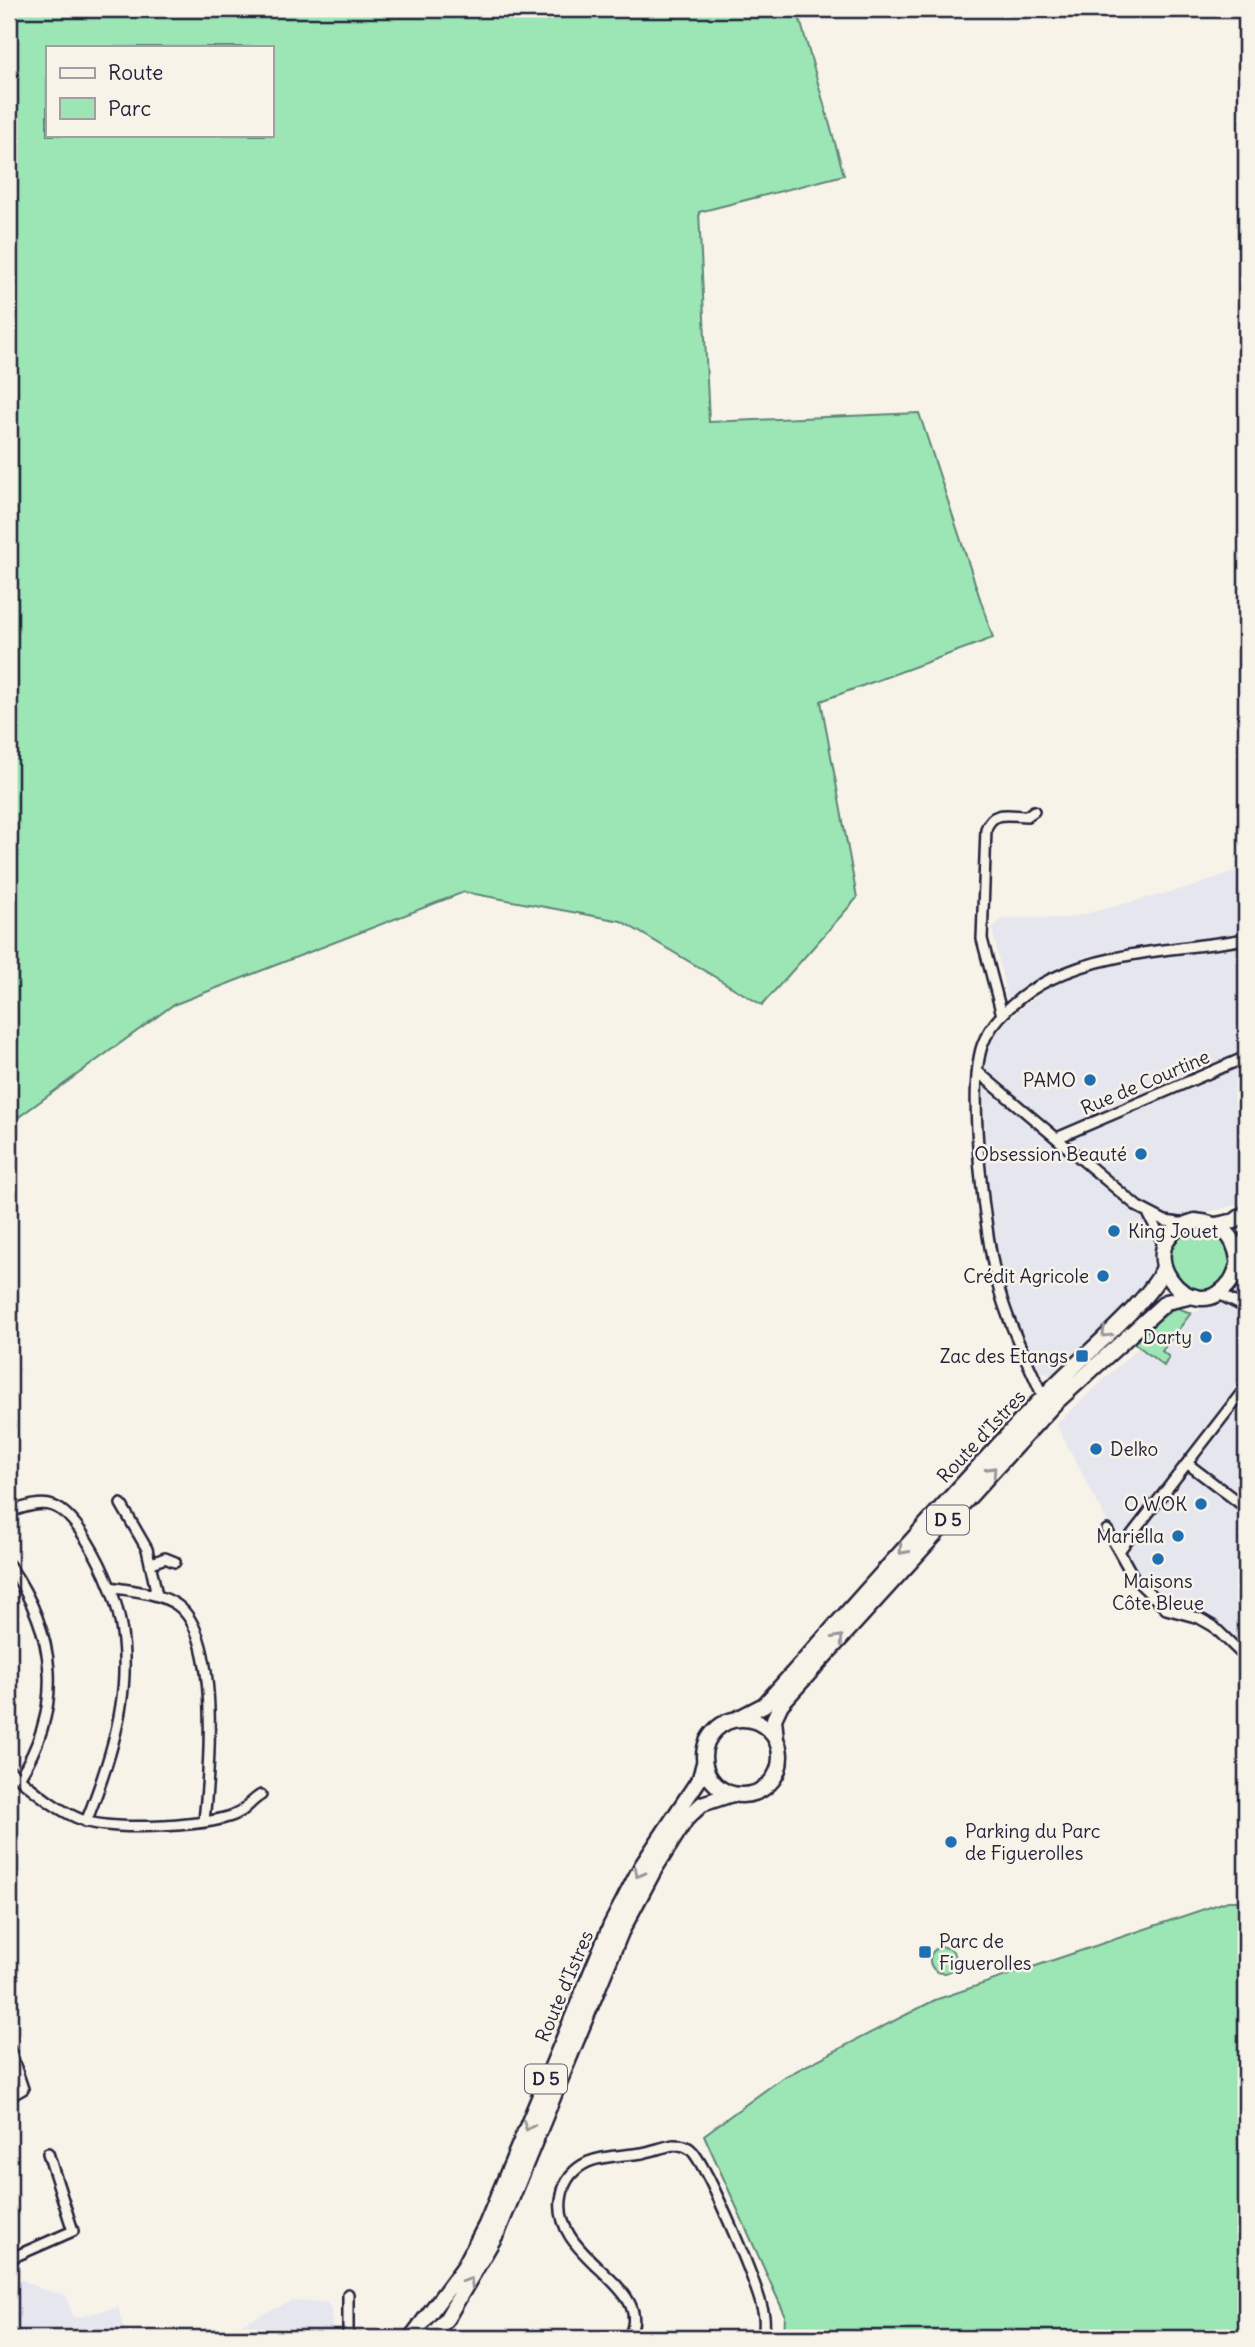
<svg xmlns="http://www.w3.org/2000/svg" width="1255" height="2347" font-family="Delius,sans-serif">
  <rect width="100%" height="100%" fill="#f7f3e8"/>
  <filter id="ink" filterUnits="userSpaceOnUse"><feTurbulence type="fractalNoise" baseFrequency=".0143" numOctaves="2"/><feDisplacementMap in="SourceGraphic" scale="14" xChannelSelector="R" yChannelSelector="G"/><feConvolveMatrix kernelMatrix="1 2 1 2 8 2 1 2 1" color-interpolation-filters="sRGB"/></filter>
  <g filter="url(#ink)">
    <path fill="#e6e7ee" d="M1236 870H1246V934L1087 956 1007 999 992 928 1003 918H1068L1195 886Z
      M1246 943V1202L1170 1223 1149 1283 1052 1376 1034 1369 1001 1289 988 1223 980 1121 981 1074 987 1046 1004 1024 1026 1004 1052 986 1081 972 1114 963Z
      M1246 1261V1653L1222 1626 1210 1619 1170 1606 1136 1576 1056 1424 1170 1318 1198 1311Z
      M20 2279 41 2289 65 2295 74 2318 118 2307 126 2338H30L9 2320V2295Z
      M292 2301 327 2302 332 2311V2338H211Z"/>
    <path fill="#9ce6b5" stroke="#5f8478" stroke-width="2" fill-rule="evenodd" d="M9 9H797L844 175 699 212 709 422 919 413 993 638 821 701 857 898 762 1005 621 921 464 892 173 1005 9 1124ZM271 47V135H47V47Z
      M1170 1260a31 31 0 1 1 62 0a31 31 0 1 1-62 0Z
      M1175 1307 1191 1313 1162 1351 1169 1357 1164 1366 1133 1342Z
      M1228 1901H1246V2338H784L785 2315 704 2135 782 2078 935 2000Z
      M930 1960a13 13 0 1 1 26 0a13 13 0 1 1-26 0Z"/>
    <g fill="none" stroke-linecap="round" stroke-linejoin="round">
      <defs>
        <path id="minor" d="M1002 1015 982 939 986 829C993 809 1010 816 1027 816L1034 811
          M978 1072 1138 1207 1165 1221 1186 1224
          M1057 1138 1246 1057
          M1149 1215 1165 1247
          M1237 1270 1246 1286
          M1217 1293 1246 1308
          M1043 1397C1028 1362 1009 1326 999 1289 985 1241 967 1091 982 1046 991 1019 1024 992 1049 980 1108 950 1182 950 1246 939
          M1188 1464 1246 1508
          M121 1504 147 1549 157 1595
          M9 1512C22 1508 39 1501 53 1506 77 1514 101 1564 110 1587 131 1591 158 1592 177 1605 221 1636 209 1772 204 1821
          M1107 1530 1134 1578 1166 1609 1199 1618 1213 1626 1246 1658
          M1119 1551 1246 1387
          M152 1563 165 1558 175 1562
          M9 1565C56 1633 65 1706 19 1778
          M9 1770C33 1789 56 1811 85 1821 112 1831 216 1827 240 1812 248 1807 252 1800 261 1795
          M86 1822C116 1747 141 1666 110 1587
          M9 2047 23 2089 9 2097
          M9 2259 73 2231 48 2153
          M9 2333 15 2338
          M348 2338V2294
          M628 2338C660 2284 547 2260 562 2194 565 2179 575 2168 588 2162 604 2155 624 2156 642 2153 652 2151 663 2147 673 2145 681 2145 687 2145 693 2152 710 2173 760 2289 764 2317 765 2324 764 2331 763 2338"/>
        <path id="primary" d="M1216 1225 1235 1221 1246 1213
          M1238 1260C1235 1235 1220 1223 1195 1221 1121 1242 1192 1336 1231 1281 1239 1269 1240 1253 1246 1240
          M737 1719 764 1705C859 1600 952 1493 1049 1391 1077 1361 1152 1300 1164 1267
          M704 1757a38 38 0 1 1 76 0a38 38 0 1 1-76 0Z
          M776 1739 774 1719 781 1704 1053 1405 1166 1302 1193 1296
          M411 2338 464 2267 486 2225 611 1925 641 1867 700 1778 704 1763
          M430 2338 447 2318 498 2231 621 1932 654 1870 686 1819 702 1804 732 1794"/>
      </defs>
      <use href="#minor" stroke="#22223b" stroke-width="14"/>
      <use href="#primary" stroke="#22223b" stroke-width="19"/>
      <use href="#minor" stroke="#f7f3e8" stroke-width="9"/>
      <use href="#primary" stroke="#f7f3e8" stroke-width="14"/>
    </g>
    <defs><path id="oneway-chevron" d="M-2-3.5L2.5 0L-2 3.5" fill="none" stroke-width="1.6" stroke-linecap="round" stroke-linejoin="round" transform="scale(1.75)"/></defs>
    <g stroke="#97959a">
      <use href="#oneway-chevron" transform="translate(1106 1333) rotate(136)"/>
      <use href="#oneway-chevron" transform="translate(992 1471) rotate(-48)"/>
      <use href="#oneway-chevron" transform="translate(903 1550) rotate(132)"/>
      <use href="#oneway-chevron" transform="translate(839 1639) rotate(-48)"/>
      <use href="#oneway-chevron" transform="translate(639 1873) rotate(119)"/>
      <use href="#oneway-chevron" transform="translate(528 2126) rotate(112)"/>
      <use href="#oneway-chevron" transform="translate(469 2282) rotate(-58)"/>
    </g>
  </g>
  <g fill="#1f6fb2" stroke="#f7f3e8" stroke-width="2.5">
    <circle cx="1090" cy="1080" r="7"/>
    <circle cx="1141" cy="1154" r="7"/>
    <circle cx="1114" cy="1231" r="7"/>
    <circle cx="1103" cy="1276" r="7"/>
    <circle cx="1206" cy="1337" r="7"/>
    <rect x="1075" y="1349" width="14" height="14" rx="3.5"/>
    <circle cx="1096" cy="1449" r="7"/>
    <circle cx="1201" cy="1504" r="7"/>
    <circle cx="1178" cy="1536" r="7"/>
    <circle cx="1158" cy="1559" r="7"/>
    <circle cx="951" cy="1842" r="7"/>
    <rect x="918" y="1945" width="14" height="14" rx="3.5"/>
  </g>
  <g text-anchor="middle" stroke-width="5" stroke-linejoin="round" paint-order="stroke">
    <g fill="#f7f3e8" stroke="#62616f" stroke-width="2">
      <rect x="927" y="1505.5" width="42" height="29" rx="5"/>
      <rect x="525" y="2064.5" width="42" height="29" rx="5"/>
    </g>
    <g font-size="18" font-weight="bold" fill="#22223b">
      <text x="948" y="1526">D 5</text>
      <text x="546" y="2085">D 5</text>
    </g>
    <g font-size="19" fill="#22223b" stroke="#f7f3e8" text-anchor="end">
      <text x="1076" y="1087">PAMO</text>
      <text x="1127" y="1161">Obsession Beauté</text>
      <text x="1128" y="1238" text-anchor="start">King Jouet</text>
      <text x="1089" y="1283">Crédit Agricole</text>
      <text x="1192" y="1344">Darty</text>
      <text x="1068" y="1363">Zac des Etangs</text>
      <text x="1110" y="1456" text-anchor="start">Delko</text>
      <text x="1187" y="1511">O WOK</text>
      <text x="1164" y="1543">Mariella</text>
      <text x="1158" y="1588" text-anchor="middle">Maisons<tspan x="1158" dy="22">Côte Bleue</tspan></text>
      <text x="965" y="1838" text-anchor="start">Parking du Parc<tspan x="965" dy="22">de Figuerolles</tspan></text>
      <text x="939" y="1948" text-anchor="start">Parc de<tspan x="939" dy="22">Figuerolles</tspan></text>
    </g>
    <g font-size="19" fill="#22223b" stroke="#f7f3e8">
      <text transform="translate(1145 1082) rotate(-23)" y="7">Rue de Courtine</text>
      <text transform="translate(981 1436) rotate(-47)" y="7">Route d'Istres</text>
      <text transform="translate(564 1986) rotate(-67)" y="7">Route d'Istres</text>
    </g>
  </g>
  <rect width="1255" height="2347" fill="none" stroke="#f7f3e8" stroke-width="35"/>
  <rect x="18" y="18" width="1220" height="2312" fill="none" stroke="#22223b" stroke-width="2.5" filter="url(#ink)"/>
  <rect x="46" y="46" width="228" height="91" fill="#f7f3e8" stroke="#a29fa3" stroke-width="2"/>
  <rect x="60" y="68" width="35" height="10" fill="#f7f3e8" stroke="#a29fa3" stroke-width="2"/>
  <text x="108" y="80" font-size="21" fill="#22223b">Route</text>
  <rect x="60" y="98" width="35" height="21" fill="#9ce6b5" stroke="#a29fa3" stroke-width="2"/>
  <text x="108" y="116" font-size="21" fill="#22223b">Parc</text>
</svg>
